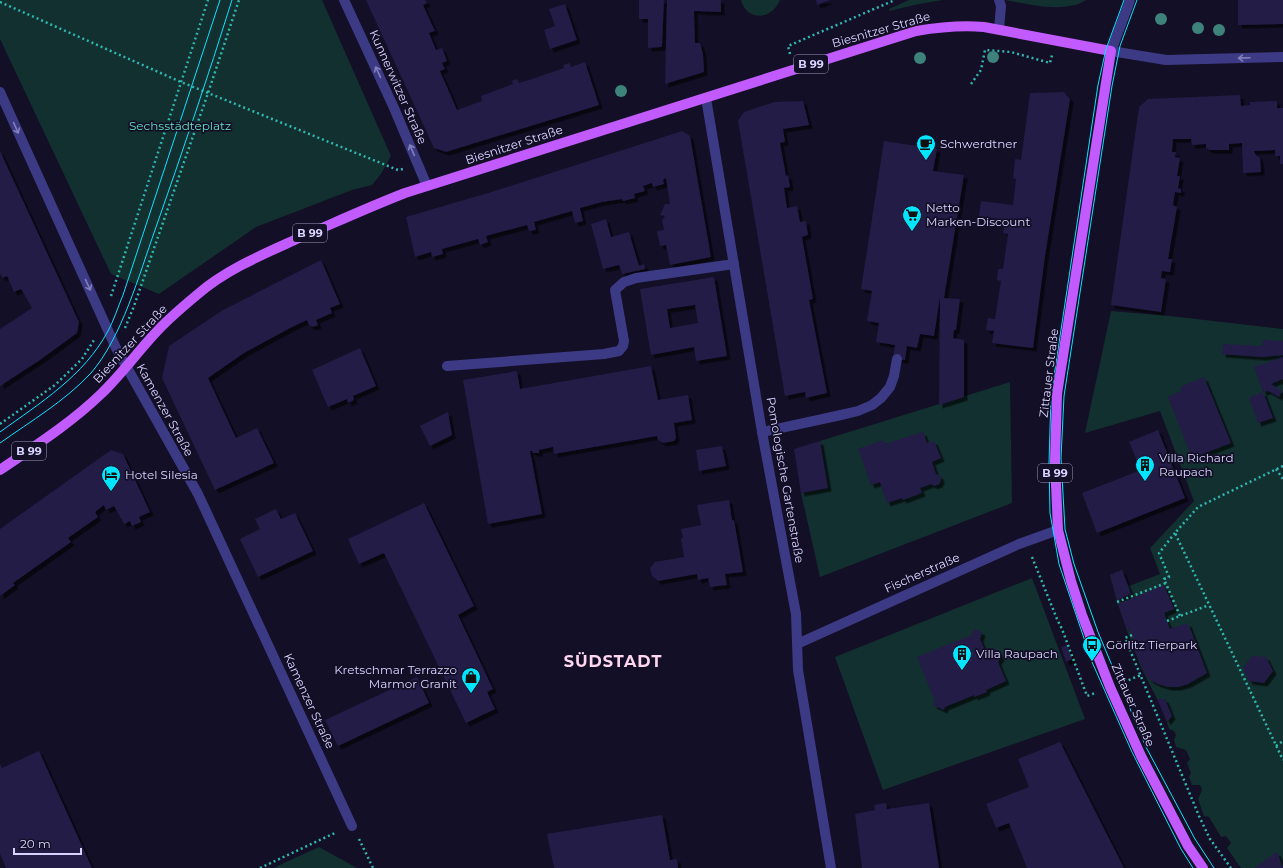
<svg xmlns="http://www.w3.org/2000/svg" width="1283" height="868" font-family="Montserrat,sans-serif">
  <defs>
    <filter id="shadow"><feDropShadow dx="3.5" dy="3.5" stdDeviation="0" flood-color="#0009"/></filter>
  </defs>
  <rect width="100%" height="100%" fill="#130f26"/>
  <path fill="#12302f" d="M0 0H322L391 156 381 174 372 185 352 190 256 227 159 294 111 274 0 39Z
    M741 0H780C772 20 747 22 741 0Z
    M909 0H943L919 4 889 11V9Z
    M1005 0H1086C1065 14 1028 4 1005 0Z
    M1111 311 1170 316 1283 329V868H1241L1227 848 1231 843 1226 836 1221 837 1209 817 1204 816 1198 799 1202 790 1200 785H1192L1189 777 1191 773 1187 763 1190 759 1186 750 1176 747 1174 740 1176 735 1174 731 1169 729 1167 722 1172 716 1165 699H1157L1141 667 1129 636 1118 604 1110 575 1122 570 1129 586 1160 574 1150 548 1194 501 1160 411 1085 433Z
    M1010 382 1012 503 820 577 801 493 828 488 820 441Z
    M1032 578 1085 719 883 790 835 657Z
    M319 847 357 868H273Z"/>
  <path fill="#241b47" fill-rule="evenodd" filter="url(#shadow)" d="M366 0H425L427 3 423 5 435 31 429 33 436 50 442 48 447 61 442 63 445 69 440 71 457 110 482 101 481 96 513 84 512 81 517 79 519 83 532 79 564 68 563 65 569 63 571 67 585 62 599 105 446 152 434 148Z
    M639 0H664L662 47 648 48V19H639Z
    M667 0H721V12L694 11 695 43H700L703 54 704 72 665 84Z
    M816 0H830L817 5Z
    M1238 0H1283V24L1238 25Z
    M565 4 577 40 550 49 544 30 555 26 549 9Z
    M1064 92 1070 99 1045 256 1033 348 992 343 994 331 986 330 988 318 995 319 1001 281 997 280 998 269H1003L1008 234 1003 233 1005 224 1003 220 979 216 981 201 1013 205 1016 179 1013 178 1015 159 1021 160 1030 93Z
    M1240 95 1241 106 1250 105V102L1277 101V108H1283V164H1280V156H1275V150L1254 151 1255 154 1260 158 1261 172 1243 173 1242 143 1229 144V150H1210L1206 148V144L1192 145 1191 139H1173L1172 152H1176L1175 157 1180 158 1177 176H1180L1178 188 1181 189V193L1175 192 1173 205 1177 207 1168 259H1172L1170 272 1162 271 1161 278 1166 279 1161 312 1111 305 1139 107 1148 99Z
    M803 101 809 125 783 129 785 142 780 143 786 176 788 175 790 187 784 188 787 208 797 206 800 222 806 221 808 235 802 237 813 299 809 300 827 393 806 398 805 392 785 396 738 121 744 112 774 102Z
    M682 131 690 136 711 257 670 265 666 245 660 246 657 231 664 230 662 220 665 216 660 215 665 204H670L666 178 663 180 664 184 653 187 652 183 643 186 645 191 634 194 635 198 623 201 622 199 602 202 580 208 583 221 575 223 572 211 534 222 536 230 529 231 527 225 486 236 488 242 480 245 478 239 442 249 443 254 432 257 431 252 415 257 406 217 498 190Z
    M884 141 937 149 933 171 964 175 944 298 960 299 956 330H954L953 338 964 340V397L939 405 940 297 934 336 920 334 917 348 907 346 905 360 893 359 895 345 876 342 879 323 867 321 872 291 861 289Z
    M0 151 79 322 77 333 40 360 0 386V329L32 308 21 289 14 292 7 276 2 278 0 273Z
    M606 219 611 237 629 232 639 266 644 264 645 269 622 274 619 265 603 269 591 224Z
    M321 260 340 304 330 308 332 313 316 320 318 325 313 327 309 325 307 320 292 327 244 353 208 378 236 438 257 428 274 463 215 490 162 378 169 346 223 310Z
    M714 277 727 356 696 361 694 347 651 355 640 289ZM695 305 698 323 670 328 667 309Z
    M1263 340 1283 341V355L1262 357 1222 354 1223 344 1262 346Z
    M360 348 376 386 353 396 354 400 348 403 347 399 328 407 312 370Z
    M1283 357V379L1271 384 1282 391 1279 397 1268 391 1263 392 1254 367Z
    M651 366 658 400 688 395 692 420 674 423 676 438 674 441 663 443 658 440 657 436 554 454 553 447 539 450V453H533L532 451H530L542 514 488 524 463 380 517 371 520 389Z
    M1204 377 1231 443 1192 458 1168 397 1181 391 1180 387Z
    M1263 392 1273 418 1258 423 1249 398Z
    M448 412 452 435 430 446 420 426Z
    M1158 430 1185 498 1097 533 1082 493 1141 470 1129 442Z
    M923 432 927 443 934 441 941 458 932 462 936 474 940 476 941 480 939 484 934 486 931 484 920 488 922 493 903 500 902 498 887 503 880 482 871 485 858 449 884 440 885 444Z
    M820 441 828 488 801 493 794 449Z
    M722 446 726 466 699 471 696 450Z
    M111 450 123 454 150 512 139 517 141 522 132 526 130 521 124 524 114 506 106 510 104 505 95 512 98 517 68 538 71 542 13 583 15 585 0 596V529Z
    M729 500 732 520H734L743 572 725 574 727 585 710 587 708 578 698 580 697 574 658 581 652 576 650 568 655 562 684 557 681 538H683L681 529 701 525 697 505Z
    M424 503 474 606 458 615 493 689 487 692 495 709 466 723 384 553 359 564 348 539Z
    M276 509 281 519 295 513 313 551 258 577 240 539 260 529 255 519Z
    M1122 570 1131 594 1117 600 1110 575Z
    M1164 585 1174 609 1164 613 1170 629 1188 623 1207 673 1188 684 1178 687H1168L1158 684 1150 680 1145 674 1132 644 1135 643 1128 627 1126 628 1118 604Z
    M974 629 982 632 980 639 985 650 991 648 997 650 1001 657 998 662 1006 681 986 690 987 692 974 697V695L945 707 944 710 933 705 935 701 917 657 972 635Z
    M1067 645 1072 659 1066 662 1061 647Z
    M1252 656 1266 657 1273 671 1264 683 1249 681 1243 668Z
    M417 677 429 703 338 746 325 720Z
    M1157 699H1165L1172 716 1167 722Z
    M1060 742 1124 868H1027L1009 823 996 828 986 804 1029 787 1018 759Z
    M39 751 92 868H6L0 854V764L2 768Z
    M886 803 887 809 929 803 939 868H862L855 814 875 810 874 805Z
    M662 815 670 860 677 859 678 868H554L547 834Z
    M1277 852 1283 868H1254Z"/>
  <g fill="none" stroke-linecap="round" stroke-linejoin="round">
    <path stroke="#2fb8b0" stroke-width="2.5" stroke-dasharray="2 3" stroke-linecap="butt" d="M0 2 181 82 398 170 403 169
      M790 54 788 46 895 0
      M971 84 981 70 985 50 1011 52 1050 63 1052 55
      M111 296 208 0
      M125 328 134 306 208 93 239 0
      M0 424 55 385 82 359 94 340
      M1283 466 1198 507 1175 533 1283 760
      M1276 469 1283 479
      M1175 533 1159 553 1169 577 1164 579 1180 616
      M1032 557 1057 619 1062 629 1087 696 1095 693
      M1117 602 1166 583
      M1167 621 1209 605
      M1132 635 1125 638 1199 816 1210 839 1231 868
      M1124 682 1141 675
      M1276 746 1283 741
      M359 839 373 868
      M260 868 337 832"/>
    <path stroke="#3d3a85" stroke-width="10" d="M999 0 1001 6 999 29
      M447 366 604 354 619 351 623 346 624 341 615 290 624 282 636 278 734 264
      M762 432 841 415 858 411 872 405 881 398 890 387 894 376 897 359"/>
    <path stroke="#3d3a85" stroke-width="10" d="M344 0 394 108 427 186
      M1130 0 1111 51 1166 60 1283 57
      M0 92 116 348 198 494 352 826
      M706 98 762 432 796 614 798 670 831 868
      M797 644 1019 544 1058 530"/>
    <path stroke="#c25bff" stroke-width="10" d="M0 470C35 446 71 423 101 394 123 373 141 347 162 326 173 315 186 304 198 294 227 269 264 254 299 238 334 223 369 207 405 193L916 31C940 27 959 25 984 27L1111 51 1057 394 1055 461 1058 530 1071 581 1082 615 1110 687 1141 756 1188 846 1203 868"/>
    <path stroke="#00e5ff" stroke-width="1" d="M1124 0 1106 49 1098 85 1051 396 1049 462 1050 513 1059 564 1092 662 1132 752 1181 849 1193 868
      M1137 0 1120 46 1112 86 1064 396 1061 458 1065 529 1074 564 1098 632 1146 747 1195 839 1214 868
      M0 432C40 403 84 376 108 331 114 320 118 307 123 295L220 0
      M0 443C31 421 65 401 91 373 122 337 139 275 155 230 182 153 208 77 232 0"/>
  </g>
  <g fill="#3d827b">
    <circle cx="1161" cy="19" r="6"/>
    <circle cx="1198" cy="28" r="6"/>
    <circle cx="1219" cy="30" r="6"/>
    <circle cx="993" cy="57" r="6"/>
    <circle cx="920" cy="58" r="6"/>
    <circle cx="621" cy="91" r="6"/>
  </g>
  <defs><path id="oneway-shaft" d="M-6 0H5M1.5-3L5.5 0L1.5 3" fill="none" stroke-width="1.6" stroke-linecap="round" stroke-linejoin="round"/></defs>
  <g stroke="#837fbc">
    <use href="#oneway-shaft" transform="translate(1244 58) rotate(178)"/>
    <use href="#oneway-shaft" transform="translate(378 72) rotate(-115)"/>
    <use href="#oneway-shaft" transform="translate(16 128) rotate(66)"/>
    <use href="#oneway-shaft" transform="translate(412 150) rotate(-113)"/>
    <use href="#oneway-shaft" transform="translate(88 285) rotate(65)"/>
  </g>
  <defs>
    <symbol id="cafe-pin" viewBox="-11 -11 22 30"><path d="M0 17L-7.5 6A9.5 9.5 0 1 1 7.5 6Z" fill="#00e5ff" stroke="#130f26"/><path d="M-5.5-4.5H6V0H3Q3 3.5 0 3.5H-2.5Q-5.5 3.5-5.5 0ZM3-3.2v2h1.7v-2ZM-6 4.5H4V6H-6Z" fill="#111"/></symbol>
    <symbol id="supermarket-pin" viewBox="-11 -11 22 30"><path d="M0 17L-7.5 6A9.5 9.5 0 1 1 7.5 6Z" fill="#00e5ff" stroke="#130f26"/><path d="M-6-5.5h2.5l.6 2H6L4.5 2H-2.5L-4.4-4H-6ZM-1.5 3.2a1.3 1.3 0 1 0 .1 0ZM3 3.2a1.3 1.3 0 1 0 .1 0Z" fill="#111"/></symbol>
    <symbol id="building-pin" viewBox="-11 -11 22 30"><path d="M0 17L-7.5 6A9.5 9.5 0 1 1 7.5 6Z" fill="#00e5ff" stroke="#130f26"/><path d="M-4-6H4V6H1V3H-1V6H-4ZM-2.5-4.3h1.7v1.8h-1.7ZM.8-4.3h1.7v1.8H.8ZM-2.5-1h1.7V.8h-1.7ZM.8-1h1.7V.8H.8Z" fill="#111"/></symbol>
    <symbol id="hotel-pin" viewBox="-11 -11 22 30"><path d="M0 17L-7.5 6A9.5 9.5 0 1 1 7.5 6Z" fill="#00e5ff" stroke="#130f26"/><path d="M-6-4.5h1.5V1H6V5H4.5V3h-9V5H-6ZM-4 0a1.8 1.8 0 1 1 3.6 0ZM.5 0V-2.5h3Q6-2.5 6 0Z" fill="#111"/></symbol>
    <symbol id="bus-pin" viewBox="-11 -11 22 30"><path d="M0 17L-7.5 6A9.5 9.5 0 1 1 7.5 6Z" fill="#00e5ff" stroke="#130f26"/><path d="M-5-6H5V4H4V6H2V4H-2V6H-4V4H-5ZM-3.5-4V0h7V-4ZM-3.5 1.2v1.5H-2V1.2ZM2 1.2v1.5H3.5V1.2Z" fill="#111"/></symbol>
    <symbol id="shop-pin" viewBox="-11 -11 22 30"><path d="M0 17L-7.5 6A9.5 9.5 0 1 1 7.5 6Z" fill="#00e5ff" stroke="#130f26"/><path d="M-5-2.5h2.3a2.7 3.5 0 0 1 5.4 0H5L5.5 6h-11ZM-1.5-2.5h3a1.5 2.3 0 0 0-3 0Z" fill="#111"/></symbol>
  </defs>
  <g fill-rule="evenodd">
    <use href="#cafe-pin" x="915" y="133" width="22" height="30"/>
    <use href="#supermarket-pin" x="901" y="204" width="22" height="30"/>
    <use href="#building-pin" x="1134" y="454" width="22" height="30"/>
    <use href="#hotel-pin" x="100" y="464" width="22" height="30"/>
    <use href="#bus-pin" x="1081" y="634" width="22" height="30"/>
    <use href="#building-pin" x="951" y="643" width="22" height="30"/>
    <use href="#shop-pin" x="460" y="666" width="22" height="30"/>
  </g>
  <g text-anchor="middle" stroke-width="3.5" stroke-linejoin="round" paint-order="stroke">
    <g fill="#130f26" stroke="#9e99be" stroke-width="1">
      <rect x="794" y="55" width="34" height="18" rx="3"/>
      <rect x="293" y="224" width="34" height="18" rx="3"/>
      <rect x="12" y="442" width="34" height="18" rx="3"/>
      <rect x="1038" y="464" width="34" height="18" rx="3"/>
    </g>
    <g font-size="11" font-weight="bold" fill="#d9d4ff">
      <text x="811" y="68">B 99</text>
      <text x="310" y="237">B 99</text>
      <text x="29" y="455">B 99</text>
      <text x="1055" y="477">B 99</text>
    </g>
    <g font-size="12" fill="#d9d4ff" stroke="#130f26">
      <text transform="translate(881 30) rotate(-16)" y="4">Biesnitzer Straße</text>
      <text transform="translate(398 87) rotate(66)" y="4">Kunnerwitzer Straße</text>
      <text transform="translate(514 145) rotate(-18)" y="4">Biesnitzer Straße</text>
      <text transform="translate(130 344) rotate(-47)" y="4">Biesnitzer Straße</text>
      <text transform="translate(1049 373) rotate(-83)" y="4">Zittauer Straße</text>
      <text transform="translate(165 410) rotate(61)" y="4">Kamenzer Straße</text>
      <text transform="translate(785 480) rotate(80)" y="4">Pomologische Gartenstraße</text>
      <text transform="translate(922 573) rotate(-24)" y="4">Fischerstraße</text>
      <text transform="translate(309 701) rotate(65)" y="4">Kamenzer Straße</text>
      <text transform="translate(1133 705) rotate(66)" y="4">Zittauer Straße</text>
    </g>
    <g font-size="12" fill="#5fe0c0" stroke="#130f26">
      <text x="180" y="130">Sechsstädteplatz</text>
    </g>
    <g font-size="12" fill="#d9d4ff" stroke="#130f26" text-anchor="start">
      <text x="940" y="148">Schwerdtner</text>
      <text x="926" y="212">Netto<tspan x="926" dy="14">Marken-Discount</tspan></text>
      <text x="1159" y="462">Villa Richard<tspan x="1159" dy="14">Raupach</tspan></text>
      <text x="125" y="479">Hotel Silesia</text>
      <text x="1106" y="649">Görlitz Tierpark</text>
      <text x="976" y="658">Villa Raupach</text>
      <text x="457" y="674" text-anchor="end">Kretschmar Terrazzo<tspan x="457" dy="14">Marmor Granit</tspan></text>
    </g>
    <g font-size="16" font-weight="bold" letter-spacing="1" fill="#ffd6f0" stroke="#130f26">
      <text x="613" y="667">SÜDSTADT</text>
    </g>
  </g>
  <path d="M14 848v6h67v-6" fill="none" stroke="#d9d4ff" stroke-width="2"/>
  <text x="20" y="848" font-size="12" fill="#d9d4ff" stroke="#130f26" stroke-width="3" paint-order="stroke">20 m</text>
</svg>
